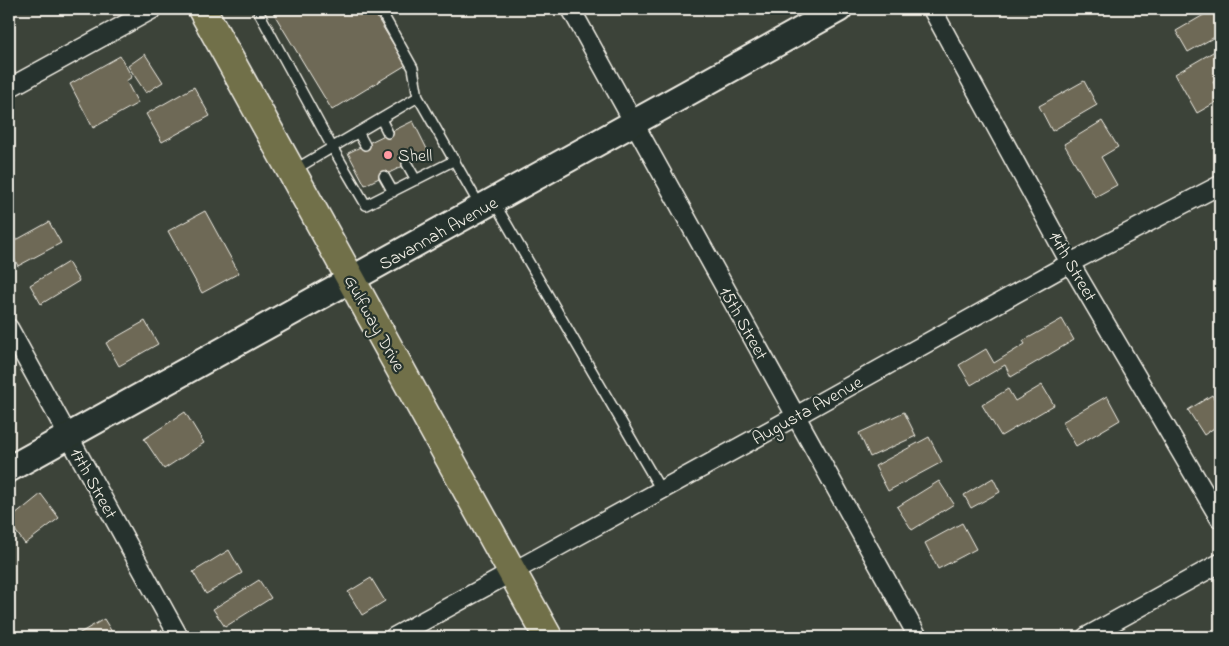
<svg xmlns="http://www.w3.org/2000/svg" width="1229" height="646" font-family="'Indie Flower',sans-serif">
  <rect width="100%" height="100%" fill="#3c4339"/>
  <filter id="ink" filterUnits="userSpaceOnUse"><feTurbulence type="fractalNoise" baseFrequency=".02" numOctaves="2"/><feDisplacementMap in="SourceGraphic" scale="10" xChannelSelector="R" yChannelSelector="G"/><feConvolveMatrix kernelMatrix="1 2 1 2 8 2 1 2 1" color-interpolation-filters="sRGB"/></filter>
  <g filter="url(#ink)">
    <path fill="#6e6956" stroke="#f4f1e8" d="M271 9H372L406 65 332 110Z
      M1214 9H1220V34L1188 52 1176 31Z
      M1220 48V78L1213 82 1220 96V100L1197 113 1175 74Z
      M145 54 163 82 146 93 128 66Z
      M120 56 132 77 126 81 138 103 93 128 70 84Z
      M1084 81 1097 105 1052 131 1039 106Z
      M194 87 210 116 162 142 146 114Z
      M413 121 429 153 365 185 348 153Z
      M1102 121 1118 147 1101 157 1117 185 1095 197 1064 144Z
      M9 151 15 162 9 166Z
      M205 211 239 273 202 293 168 231Z
      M49 222 61 243 18 266 9 249V244Z
      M68 262 79 281 41 304 30 285Z
      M1062 319 1074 340 1011 377 1005 365 971 385 959 365 986 349 994 363 1025 344 1023 341Z
      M145 321 158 344 119 366 106 343Z
      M1042 385 1054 405 1001 436 982 405 1008 389 1015 401Z
      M1212 395 1220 408V424L1204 435 1188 410Z
      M1107 396 1120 420 1076 446 1062 422Z
      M185 412 204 443 164 469 144 439Z
      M904 412 916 436 870 457 859 433Z
      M929 437 942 462 888 491 875 466Z
      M993 478 1000 492 971 508 964 495Z
      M939 481 954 504 912 530 897 507Z
      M41 494 59 518 25 544 9 522V520Z
      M962 523 976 549 938 569 925 543Z
      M229 550 242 573 206 594 193 572Z
      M371 578 385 601 362 615 348 592Z
      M259 580 271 598 225 627 213 609Z
      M104 619 115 637H73Z"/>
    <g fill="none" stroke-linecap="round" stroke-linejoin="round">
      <defs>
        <path id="lane" d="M257 9 332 147 366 205 455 160
          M380 9 413 68 418 97
          M381 119 388 133
          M358 132 365 145
          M407 164 416 180
          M294 170 418 97 480 206
          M384 176 393 192
          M494 202 661 490"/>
        <path id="street" d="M571 9 918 637
          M932 9 1070 263 1220 519
          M9 88 153 9
          M9 328 179 637
          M394 637 796 416 1070 263 1220 185
          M1086 637 1220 563"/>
        <path id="secondary" d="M9 469 839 9"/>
        <path id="primary" d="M202 9 548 637"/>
      </defs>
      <use href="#lane" stroke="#f4f1e8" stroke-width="12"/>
      <use href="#street" stroke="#f4f1e8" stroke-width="21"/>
      <use href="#secondary" stroke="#f4f1e8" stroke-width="29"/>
      <use href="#primary" stroke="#f4f1e8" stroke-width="31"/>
      <use href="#lane" stroke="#26332d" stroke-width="9"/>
      <use href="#street" stroke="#26332d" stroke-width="18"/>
      <use href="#secondary" stroke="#26332d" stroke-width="25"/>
      <use href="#primary" stroke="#71704a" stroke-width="28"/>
    </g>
  </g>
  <circle fill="#ff9aa2" stroke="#26332d" stroke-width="2" cx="388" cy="155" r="5"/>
  <g text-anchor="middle" stroke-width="4.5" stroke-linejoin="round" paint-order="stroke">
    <g font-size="18" fill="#f4f1e8" stroke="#26332d" text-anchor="start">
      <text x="398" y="161">Shell</text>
    </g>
    <g font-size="18" fill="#f4f1e8" stroke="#26332d">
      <text transform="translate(438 233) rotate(-29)" y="6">Savannah Avenue</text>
      <text transform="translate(1073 266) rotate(60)" y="6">14th Street</text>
      <text transform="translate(375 323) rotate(61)" y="6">Gulfway Drive</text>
      <text transform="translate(744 323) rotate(61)" y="6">15th Street</text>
      <text transform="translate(807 410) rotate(-29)" y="6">Augusta Avenue</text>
      <text transform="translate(94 483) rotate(61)" y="6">17th Street</text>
    </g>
  </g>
  <rect width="1229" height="646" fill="none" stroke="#26332d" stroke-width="30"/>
  <rect x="15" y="15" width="1199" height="616" fill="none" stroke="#f4f1e8" stroke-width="2" filter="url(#ink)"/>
</svg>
